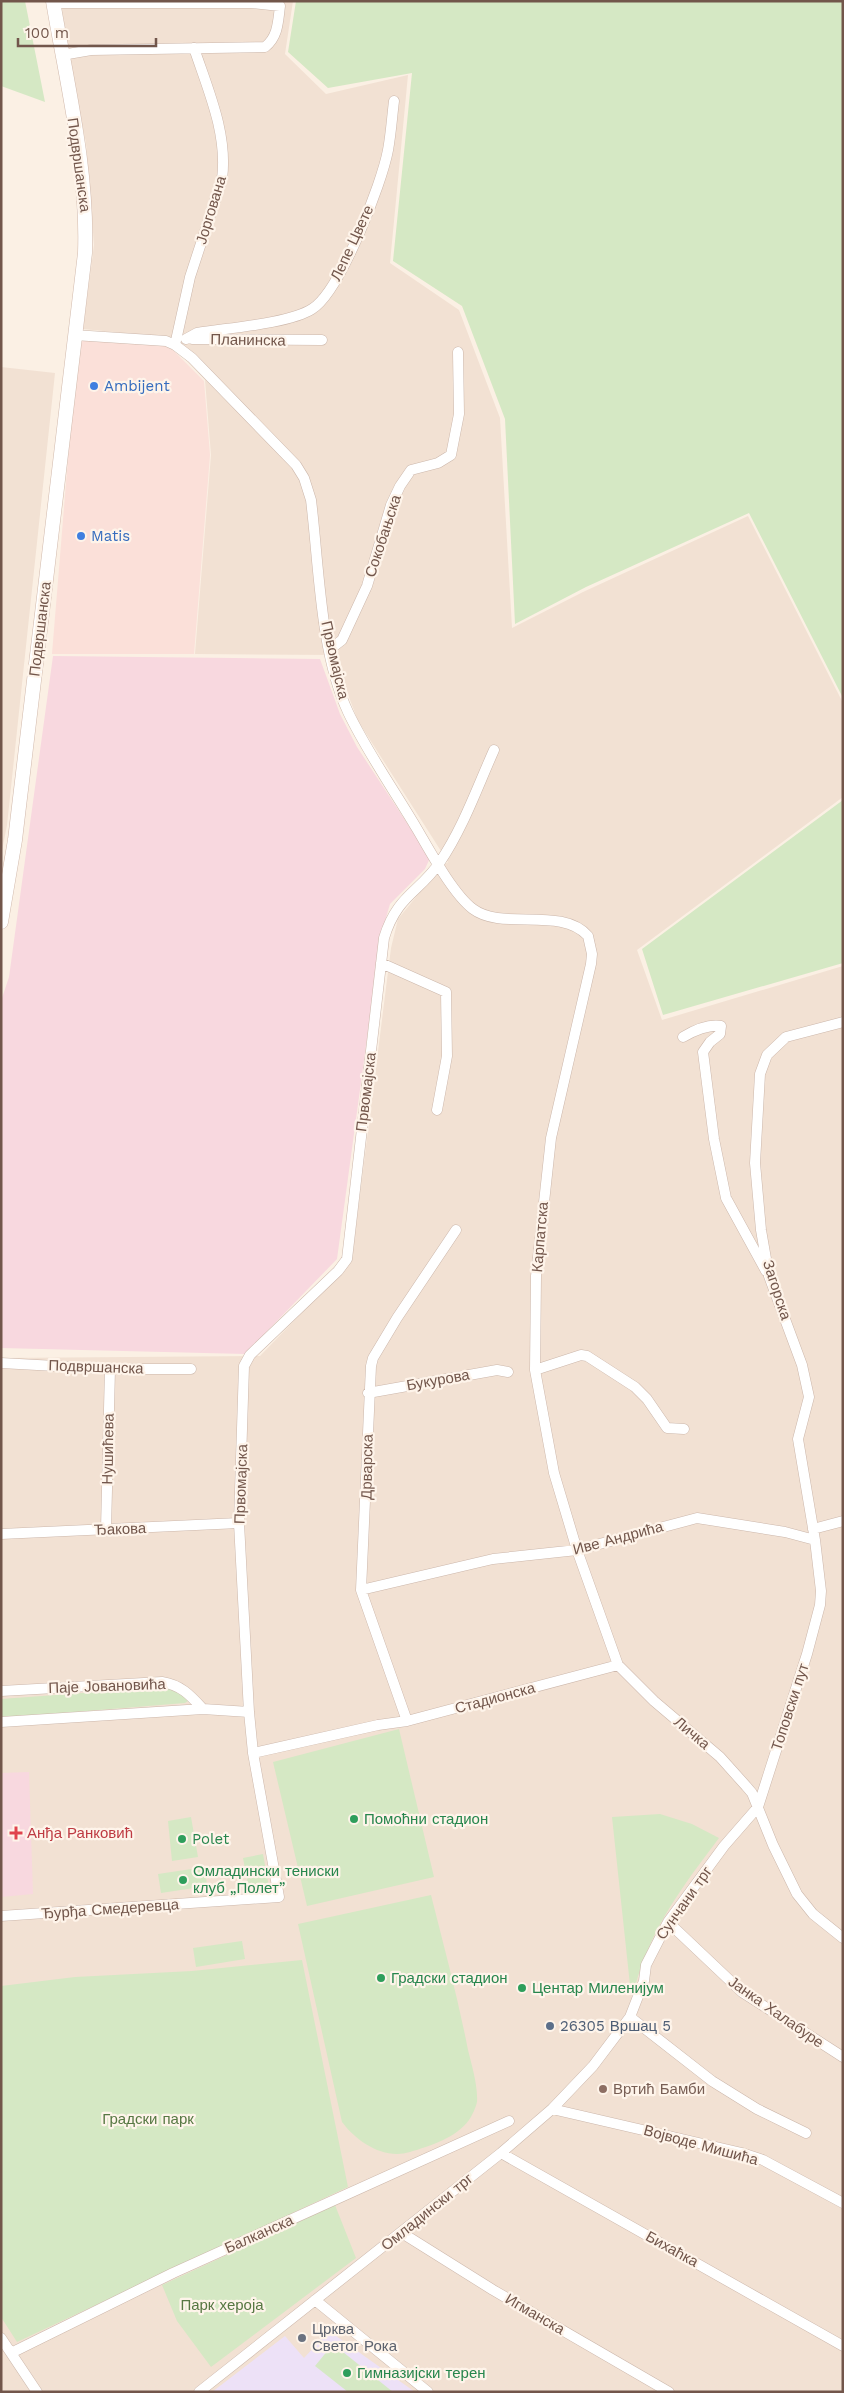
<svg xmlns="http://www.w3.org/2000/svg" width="844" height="2393" font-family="'Work Sans',sans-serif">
  <rect width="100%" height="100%" fill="#fbf0e4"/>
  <path fill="#f2e1d3" d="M61 1H293L285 54 326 94 408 75 390 263 459 310 500 418 512 628 583 592 748 516 843 703V797L637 950 662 1020 843 966V2392H1V1358L260 1356 344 1269 352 1258 391 948 398 919 438 870 448 862 358 721 338 668 336 655 195 654 211 455 205 380 164 337 83 329 94 245 86 143 70 64Z
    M1 367 55 373 7 825 1 856Z"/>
  <path fill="#fbe0d9" d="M78 337 166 343 204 381 210 455 194 654H52Z"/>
  <path fill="#ede1f7" d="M329 2331 415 2392H212L285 2336 304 2358Z"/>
  <path fill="#f8d8df" d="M53 656 320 659 340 714 357 747 430 858 425 869 390 904 381 935 337 1259 245 1354 1 1348V1001L9 977Z
    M29 1772 33 1894 1 1897V1773Z"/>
  <path fill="#d5e8c4" d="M1 1H25L45 102 1 86Z
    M296 1H843V698L749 513 586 587 515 624 505 419 462 306 393 261 412 73 328 88 288 52Z
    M843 800V963L663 1015 642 949Z
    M164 1687 175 1689 187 1698 188 1701 185 1703 1 1718V1699Z
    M399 1729 434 1877 307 1906 273 1762Z
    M660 1814 692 1824 719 1838C683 1886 651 1927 635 1987L630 1985 612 1817Z
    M191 1817 198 1857 172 1861 168 1821Z
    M263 1854 269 1887 249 1890 243 1858Z
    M205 1867 207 1886 161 1893 158 1874Z
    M431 1895C444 1947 458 1998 468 2050 472 2066 478 2086 477 2102 476 2107 472 2116 469 2120 456 2138 430 2146 410 2152 384 2160 357 2142 342 2122L298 1924Z
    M242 1941 245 1959 196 1967 193 1948Z
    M302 1960 348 2187 17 2342 1 2317V1986L75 1977 192 1971Z
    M335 2205 356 2258 211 2367 177 2321 162 2285Z
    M333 2344 393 2392H348L315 2366Z"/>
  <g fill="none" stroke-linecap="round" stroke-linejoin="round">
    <defs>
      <path id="street" d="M53 3H251L280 6C278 22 278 37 265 47L91 50 62 55
        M74 335 166 341 175 345 192 358 296 465 304 478 311 500C319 565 320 653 348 712 367 752 394 790 417 829 430 851 453 894 473 909 502 931 562 906 588 936L592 954 591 964 551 1138 536 1276 535 1370 554 1473 577 1550 618 1665 654 1701 720 1757 746 1786 752 1793 773 1845 797 1894 813 1914 843 1938
        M186 339 197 333C226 328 288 324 312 309 340 292 382 183 388 150 391 134 392 117 394 101
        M192 339 322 340
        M175 345 190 277 222 179C228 134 208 90 194 48
        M329 650 342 640 367 586 391 505 400 486 411 470 438 463 451 455 459 414 458 352
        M381 963 446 992 447 1056 437 1110
        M683 1037C693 1031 709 1024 721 1026L720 1034 710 1042 703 1052 714 1139 726 1198 766 1271
        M1 1363 110 1369H191
        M535 1370 581 1355 587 1356 635 1387 647 1399 667 1428 684 1429
        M368 1393 497 1370 508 1372
        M106 1529 110 1369
        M813 1529 843 1521
        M1 1534 239 1523
        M361 1590 493 1559 577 1550 697 1518 785 1532 815 1540
        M1 1691 162 1682C181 1685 190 1695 203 1709
        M407 1721 361 1590 371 1366 373 1358 397 1318 456 1230
        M1 1722 203 1709 249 1712
        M253 1753 378 1725 407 1721 618 1665
        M1 1916 279 1897 253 1753 249 1712 239 1523 244 1366 250 1355 338 1271 347 1259 384 938C397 895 419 893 440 862 463 828 477 788 494 750
        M668 1922 742 1992 843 2057
        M630 2017 712 2081 757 2109 806 2133
        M552 2109 742 2153 763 2160 843 2203
        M501 2153 843 2346
        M402 2233 493 2290 669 2392
        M315 2300 428 2392
        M1 2338 37 2392
        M11 2353 173 2273 509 2121
        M199 2392 501 2153 552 2109 593 2066 630 2017 644 1981 646 1965 668 1922 724 1846 758 1807 807 1654 820 1605 821 1591 815 1540 798 1439 809 1397 802 1365 769 1276 761 1230 755 1163 760 1074 767 1055 786 1037 843 1022"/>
      <path id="secondary" d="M1 922 15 840 85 253C88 168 67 85 53 1"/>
    </defs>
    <use href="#street" stroke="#ccb7ab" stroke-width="11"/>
    <use href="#secondary" stroke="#d1b9ac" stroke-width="15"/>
    <use href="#street" stroke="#fff" stroke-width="10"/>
    <use href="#secondary" stroke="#fff" stroke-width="14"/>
  </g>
  <g fill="#3f7fe0" stroke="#fef4ea" stroke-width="2">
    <circle cx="94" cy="386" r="5"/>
    <circle cx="81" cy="536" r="5"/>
  </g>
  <g fill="#2e9e5b" stroke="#fef4ea" stroke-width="2">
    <circle cx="354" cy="1819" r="5"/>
    <circle cx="182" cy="1839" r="5"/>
    <circle cx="183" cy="1880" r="5"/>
    <circle cx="381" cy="1978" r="5"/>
    <circle cx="522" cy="1988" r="5"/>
    <circle cx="347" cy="2373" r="5"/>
  </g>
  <path fill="#e0444e" stroke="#fef4ea" stroke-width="2" d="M13.5 1825.5h5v5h5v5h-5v5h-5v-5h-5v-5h5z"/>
  <circle fill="#5c6f8a" stroke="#fef4ea" stroke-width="2" cx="550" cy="2026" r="5"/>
  <circle fill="#8d6e63" stroke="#fef4ea" stroke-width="2" cx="603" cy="2089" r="5"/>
  <circle fill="#6b7280" stroke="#fef4ea" stroke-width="2" cx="302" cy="2338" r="5"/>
  <g text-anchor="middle" stroke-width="4.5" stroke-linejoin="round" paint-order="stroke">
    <g font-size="15" fill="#72564b" stroke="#fef4ea">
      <text transform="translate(79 165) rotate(82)" y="5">Подвршанска</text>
      <text transform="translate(211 210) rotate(-73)" y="5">Јоргована</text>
      <text transform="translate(352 243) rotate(-65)" y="5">Лепе Цвете</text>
      <text transform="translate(248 340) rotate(1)" y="5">Планинска</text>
      <text transform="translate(383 536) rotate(-72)" y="5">Сокобањска</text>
      <text transform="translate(40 629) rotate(-83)" y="5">Подвршанска</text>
      <text transform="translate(335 660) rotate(77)" y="5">Првомајска</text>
      <text transform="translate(366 1092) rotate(-83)" y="5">Првомајска</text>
      <text transform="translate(540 1237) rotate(-85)" y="5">Карпатска</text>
      <text transform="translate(777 1290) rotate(72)" y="5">Загорска</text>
      <text transform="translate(96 1367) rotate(2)" y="5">Подвршанска</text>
      <text transform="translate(438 1380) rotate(-10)" y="5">Букурова</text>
      <text transform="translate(108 1449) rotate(-89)" y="5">Нушићева</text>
      <text transform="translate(367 1467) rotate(-89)" y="5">Дрварска</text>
      <text transform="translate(241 1484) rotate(-88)" y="5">Првомајска</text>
      <text transform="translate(120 1529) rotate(-2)" y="5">Ђакова</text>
      <text transform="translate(618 1538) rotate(-15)" y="5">Иве Андрића</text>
      <text transform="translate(107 1686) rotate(-2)" y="5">Паје Јовановића</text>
      <text transform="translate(495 1698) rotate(-15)" y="5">Стадионска</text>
      <text transform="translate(790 1707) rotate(-72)" y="5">Топовски пут</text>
      <text transform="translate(692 1733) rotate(40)" y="5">Личка</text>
      <text transform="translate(684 1903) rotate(-55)" y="5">Сунчани трг</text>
      <text transform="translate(110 1909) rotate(-4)" y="5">Ђурђа Смедеревца</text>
      <text transform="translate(776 2012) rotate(35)" y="5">Јанка Халабуре</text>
      <text transform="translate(701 2145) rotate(15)" y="5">Војводе Мишића</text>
      <text transform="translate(427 2212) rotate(-39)" y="5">Омладински трг</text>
      <text transform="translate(259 2234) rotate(-24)" y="5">Балканска</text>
      <text transform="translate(672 2249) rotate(29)" y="5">Бихаћка</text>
      <text transform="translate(535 2314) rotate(30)" y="5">Игманска</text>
    </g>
    <g font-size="15" fill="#366cbe" stroke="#fef4ea" text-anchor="start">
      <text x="104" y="391">Ambijent</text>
      <text x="91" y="541">Matis</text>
    </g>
    <g font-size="15" fill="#27864d" stroke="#fef4ea" text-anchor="start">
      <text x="364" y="1824">Помоћни стадион</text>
      <text x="192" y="1844">Polet</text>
      <text x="193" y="1876">Омладински тениски<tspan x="193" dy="17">клуб „Полет”</tspan></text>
      <text x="391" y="1983">Градски стадион</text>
      <text x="532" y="1993">Центар Миленијум</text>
      <text x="357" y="2378">Гимназијски терен</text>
    </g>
    <g font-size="15" fill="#be3a42" stroke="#fef4ea" text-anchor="start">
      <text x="27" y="1838">Анђа Ранковић</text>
    </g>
    <g font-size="15" fill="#4e5e75" stroke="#fef4ea" text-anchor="start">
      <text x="560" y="2031">26305 Вршац 5</text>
    </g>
    <g font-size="15" fill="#785e54" stroke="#fef4ea" text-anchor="start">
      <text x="613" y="2094">Вртић Бамби</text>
    </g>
    <g font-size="15" fill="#577843" stroke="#fef4ea">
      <text x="148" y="2124">Градски парк</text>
      <text x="222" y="2310">Парк хероја</text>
    </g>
    <g font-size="15" fill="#5b616d" stroke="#fef4ea" text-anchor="start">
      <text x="312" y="2334">Црква<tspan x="312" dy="17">Светог Рока</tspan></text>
    </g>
  </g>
  <rect width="844" height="2393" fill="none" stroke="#72564b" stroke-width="5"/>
  <path d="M18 38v8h138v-8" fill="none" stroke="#72564b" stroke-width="2.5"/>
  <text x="25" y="38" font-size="15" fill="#72564b" stroke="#fef4ea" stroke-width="4" paint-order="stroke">100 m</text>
</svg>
